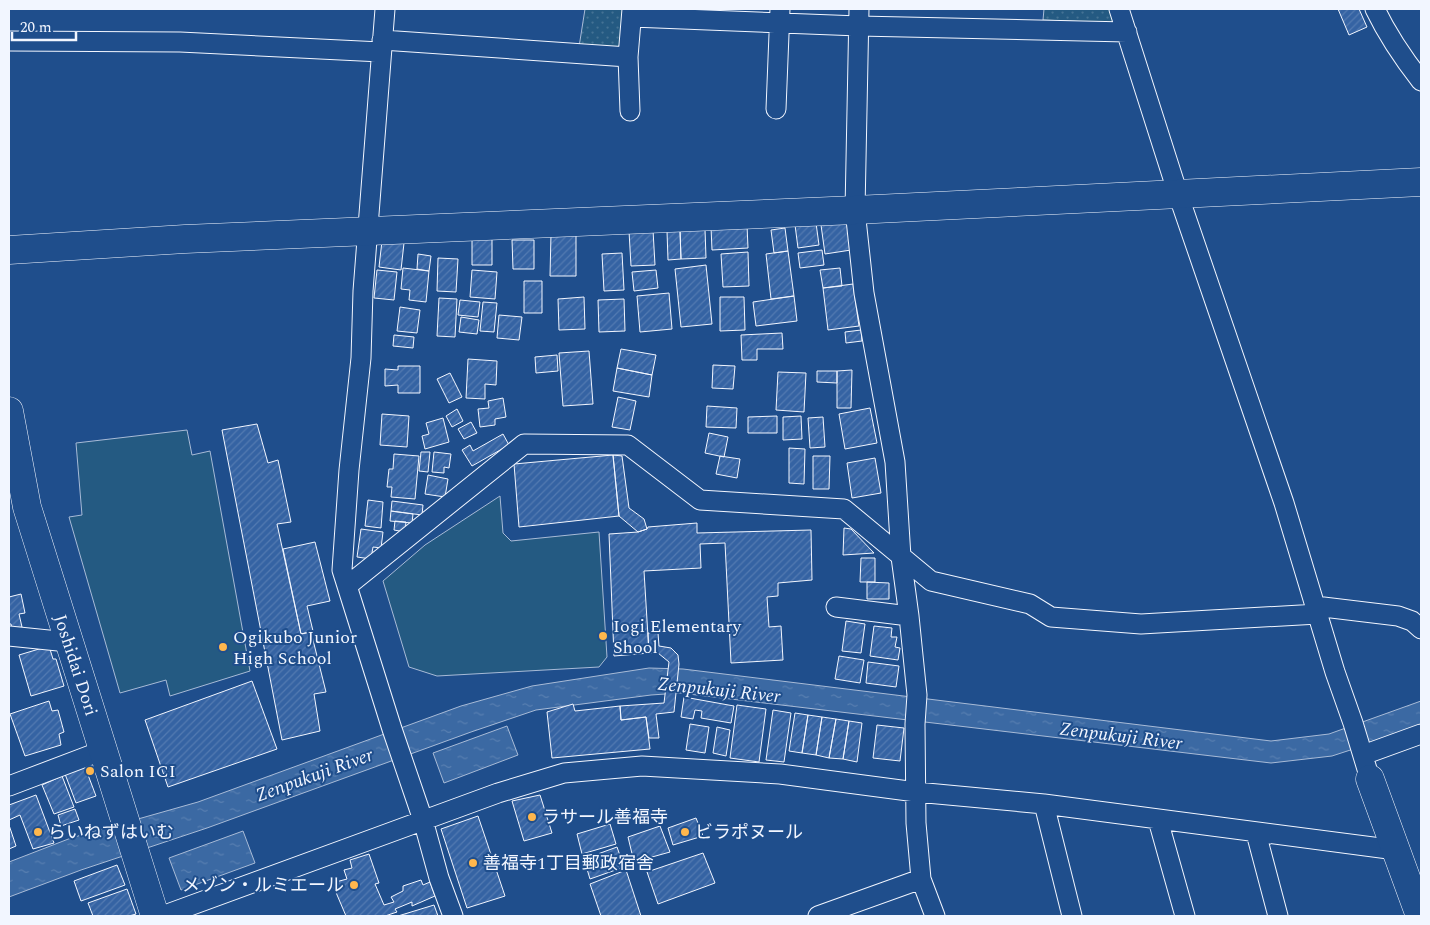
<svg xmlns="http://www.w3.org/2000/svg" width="1430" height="925" font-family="Spectral,'Noto Sans JP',serif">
  <defs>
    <pattern id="park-dots" width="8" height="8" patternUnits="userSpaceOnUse" patternTransform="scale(1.25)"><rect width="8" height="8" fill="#245a82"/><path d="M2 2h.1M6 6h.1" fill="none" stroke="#447295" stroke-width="1.8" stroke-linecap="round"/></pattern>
    <pattern id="water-ripples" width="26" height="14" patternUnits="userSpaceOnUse" patternTransform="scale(1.25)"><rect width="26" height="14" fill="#3b69a3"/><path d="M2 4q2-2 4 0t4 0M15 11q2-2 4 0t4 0" fill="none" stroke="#587fb1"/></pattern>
    <pattern id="building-hatch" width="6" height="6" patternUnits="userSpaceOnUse" patternTransform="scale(1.25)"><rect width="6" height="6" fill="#3563a3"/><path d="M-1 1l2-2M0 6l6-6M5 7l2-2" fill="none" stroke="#537ab1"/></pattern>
  </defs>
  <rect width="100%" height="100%" fill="#1f4e8c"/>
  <path fill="#245a82" stroke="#a8bbd7" d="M187 430 192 455 210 451 250 671 170 696 166 680 120 693 69 517 82 515 76 443Z
    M500 496 503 533 511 541 599 532 607 657 599 667 437 676 409 667 383 581 425 545Z"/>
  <path fill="url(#park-dots)" stroke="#a8bbd7" d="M585 9H628L622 50 579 47Z
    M1044 9H1110L1114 23 1043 20Z"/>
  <path fill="url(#water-ripples)" stroke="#a8bbd7" d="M649 668 683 669 1271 741 1329 734 1421 701V727L1332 756 1271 763 680 693 651 695 536 710 471 732 207 828 81 870 9 897V862L71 838 198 802 461 706 532 686Z
    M507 726 518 755 444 783 433 753Z
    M243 831 255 863 181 890 169 858Z"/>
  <path fill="url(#building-hatch)" stroke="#f2f6ff" d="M1338 9H1359L1367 27 1349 35Z
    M848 222 851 250 825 254 821 225Z
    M816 223 819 245 798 248 795 225Z
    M747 225 748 248 712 250 711 227Z
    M785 228 788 251 774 253 771 230Z
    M705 229 706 258 681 259 680 230Z
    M653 230 655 265 631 266 629 231Z
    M680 230 681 259 668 260 667 231Z
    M551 234H576V276H550Z
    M492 237V265H472V238Z
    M512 240H534V269H513Z
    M382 241 404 243 401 270 379 267Z
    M822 250 824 265 800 268 798 253Z
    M788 251 794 296 771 299 766 254Z
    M748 252 749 286 723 287 721 254Z
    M622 253 624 290 604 291 602 254Z
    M418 254 431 256 429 271 417 269Z
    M438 258 458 259 456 292 437 291Z
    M706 265 712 324 681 327 675 269Z
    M403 268 429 271 426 302 409 300 410 290 401 289Z
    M840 268 842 286 823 288 820 270Z
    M377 270 397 272 394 300 374 298Z
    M472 270 497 272 495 299 470 297Z
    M656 270 658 288 634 291 632 272Z
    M524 281H542V313H524Z
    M853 284 859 326 828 330 823 288Z
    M669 293 672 329 640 332 637 296Z
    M794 296 797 321 756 326 753 302Z
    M584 297 585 329 559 330 558 299Z
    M720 297H744L745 330 720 331Z
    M439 298 457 299 455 337 437 336Z
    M624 299 625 331 599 332 598 300Z
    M460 300 480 302 478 317 458 315Z
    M483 302 497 303 494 332 480 331Z
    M400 307 420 310 417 333 397 331Z
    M499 315 522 317 519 340 497 338Z
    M461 317 479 320 477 334 459 332Z
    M861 330 862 341 846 343 845 332Z
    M782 333 783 349H757V360H742L741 335Z
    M394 335 414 337 413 348 393 346Z
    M621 349 656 355 652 375 617 368Z
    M589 351 593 404 563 406 559 353Z
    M557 355 558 371 536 373 535 357Z
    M468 359 497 361 496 385 485 384V399L466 398Z
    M713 365 735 366 733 389 712 388Z
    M398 366H420V393H398V385L385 386V369L398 370Z
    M617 368 652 375 649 397 613 391Z
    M852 370 851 408H837V371Z
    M817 371H837V383L817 382Z
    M778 372 806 373 804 412 776 410Z
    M450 373 462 397 449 403 437 379Z
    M618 397 636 401 630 430 612 427Z
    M503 398 506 417 495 419V425L480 427 478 409 489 408 488 401Z
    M707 406 737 408 736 428 706 427Z
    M870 408 877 443 845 449 839 414Z
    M457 409 463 421 452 427 446 416Z
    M382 414 409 416 407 447 380 445Z
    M777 416V433H748V417Z
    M801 416 802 439 783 440V417Z
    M823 417 825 447 810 448 808 418Z
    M443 418 449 442 425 449 422 436 429 434 426 423Z
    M471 422 477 433 464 439 458 429Z
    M257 424 268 463 278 460 291 522 277 524 301 634 311 632 326 692 314 694 320 731 282 740 222 430Z
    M709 433 728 437 724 457 705 453Z
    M503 434 509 445 472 466 462 450 470 445 473 451Z
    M789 448 805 449 804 484 789 483Z
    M421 452H430L428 472 419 471Z
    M434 452 451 454 449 468 444 467V473L432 472Z
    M394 454 419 456 415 499 391 497 392 487H387L389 469H393Z
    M613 455 622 456 629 508 644 519 647 529 638 532 619 516Z
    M613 455 619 516 519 527 514 464Z
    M720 456 740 459 737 478 716 474Z
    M813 456H830L829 489H813Z
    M875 458 881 493 852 498 847 463Z
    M428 475 448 479 445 497 425 494Z
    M368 500 383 502 381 528 365 526Z
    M392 501 423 505 422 515 391 511Z
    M391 511 413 514 412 523 390 521Z
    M395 521 406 522 405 532 394 530Z
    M697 523V533L811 530 812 580 778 583V596L767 597 769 627 781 626 783 660 731 663 725 543 700 544 701 568 644 571 649 653 614 656 609 534 638 532 647 529 648 527Z
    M844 528 851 529 874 553 843 555Z
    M361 529 383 532 381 548 373 547 371 559 357 557Z
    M315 542 330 601 307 606 313 631 301 634 283 549Z
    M861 558H875V582H860Z
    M867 582 889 583V599H867Z
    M21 594 25 613 19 614 22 627 12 629 11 624H9V595V597Z
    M846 621 865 624 861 653 842 651Z
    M874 626 892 628 891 637H897L895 647 900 648 898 660 870 656Z
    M648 633H658L659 646 671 648 678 655 679 664 674 712 656 714 659 738H649L646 717 621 720 620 706 664 703 669 662 658 653H649Z
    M49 646 53 659H56L64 686 31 696 19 655Z
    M839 656 864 660 860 683 835 679Z
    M868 662 899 666 896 687 866 683Z
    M252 681 277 749 168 787 145 720Z
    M684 697 734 706 731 723 701 718 702 711 695 710 693 719 681 717Z
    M49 701 52 711 58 710 64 732 59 734 61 745 25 756 10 714Z
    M573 704 575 711 620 706 621 720 646 717 650 749 552 758 547 712Z
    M737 705 766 709 759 762 730 758Z
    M773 710 791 713 784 762 766 760Z
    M795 713 808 715 802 753 789 751Z
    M808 715 822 717 816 755 802 753Z
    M822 717 836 719 829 758 816 755Z
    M836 719 849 721 843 759 829 758Z
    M849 721 862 723 857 762 843 759Z
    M690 724 709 727 705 753 686 750Z
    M877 725 904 728 900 761 873 758Z
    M717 727 730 730 726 756 713 753Z
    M85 767 96 796 76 803 65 774Z
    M62 776 74 807 54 814 42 785Z
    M36 795 54 843 33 849 20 815 9 820V805Z
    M540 795 552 833 524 841 512 801Z
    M75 809 79 820 61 826 58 815Z
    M478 816 505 896 467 908 441 829Z
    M696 818 703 836 673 845 668 828Z
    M610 824 616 844 582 854 577 834Z
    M9 825 16 846 9 849Z
    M660 826 670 852 634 862 628 837Z
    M617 847 624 867 590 879 584 859Z
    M703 853 715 883 658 904 647 872Z
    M369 854 379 883 375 884 384 905 394 902 391 897 403 891V886L421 880 423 885 430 882 435 896 412 906V902L395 909 397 912 385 916H346L332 883 347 879 344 870 352 868 350 860Z
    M117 865 125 885 81 901 74 881Z
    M626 870 641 916H601L590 884Z
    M127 889 136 914 129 916H93L88 903Z
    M434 905 438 916H398Z"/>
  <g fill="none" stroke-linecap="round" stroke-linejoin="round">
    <defs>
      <path id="street" d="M385 9 363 291 361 358 349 470 342 570 392 729 423 820 439 878 453 916
        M1119 9 1178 194 1284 503 1335 672 1353 723 1370 779
        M1375 9C1388 36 1403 58 1421 81
        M632 17 859 26 1127 32
        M382 40 628 57
        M9 41 180 42 381 52
        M776 109 780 9
        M630 111 628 57 632 9
        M347 586 524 444 628 445 700 500 844 509 931 581 1030 604 1051 617 1141 624 1318 614
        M1315 606 1398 616 1412 621 1421 629
        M836 607 909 616
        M9 636 68 642
        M1363 755 1421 734
        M9 786 104 750
        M1044 804 1072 916
        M1158 820 1185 916
        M1256 833 1278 916
        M921 879 935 916
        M162 916 498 793 564 773 642 766 780 774 916 792 1044 804 1396 850
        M818 916 921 879 916 823 915 724 917 695 909 616 901 557 895 462 864 293 855 210 859 9"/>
      <path id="secondary" d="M9 250 185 239 855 210 1421 182
        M9 411 27 507 155 916
        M1370 779 1420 916"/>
    </defs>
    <use href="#street" stroke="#f2f6ff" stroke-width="21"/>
    <use href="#secondary" stroke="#f2f6ff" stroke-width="29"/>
    <use href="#street" stroke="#1f4e8c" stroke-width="19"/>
    <use href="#secondary" stroke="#1f4e8c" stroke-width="28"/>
  </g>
  <g fill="#ffb74d" stroke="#1f4e8c" stroke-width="2">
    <circle cx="603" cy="636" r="5"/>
    <circle cx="223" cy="647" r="5"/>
    <circle cx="90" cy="771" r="5"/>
    <circle cx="532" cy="817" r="5"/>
    <circle cx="38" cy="832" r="5"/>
    <circle cx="685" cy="832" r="5"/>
    <circle cx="473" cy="863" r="5"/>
    <circle cx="354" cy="885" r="5"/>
  </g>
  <g text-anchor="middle" stroke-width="4" stroke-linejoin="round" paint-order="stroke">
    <g font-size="18" fill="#f2f6ff" stroke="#1f4e8c" text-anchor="start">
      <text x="613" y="632">Iogi Elementary<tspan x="613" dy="21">Shool</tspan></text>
      <text x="233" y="643">Ogikubo Junior<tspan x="233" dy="21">High School</tspan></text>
      <text x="100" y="777">Salon ICI</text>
      <text x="542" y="823">ラサール善福寺</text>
      <text x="48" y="838">らいねずはいむ</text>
      <text x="695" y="838">ビラポヌール</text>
      <text x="483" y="869">善福寺1丁目郵政宿舎</text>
      <text x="344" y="891" text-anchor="end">メゾン・ルミエール</text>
    </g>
    <g font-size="18" fill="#f2f6ff" stroke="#1f4e8c">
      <text transform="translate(76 665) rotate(72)" y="6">Joshidai Dori</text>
    </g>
    <g font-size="19" font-style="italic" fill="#f2f6ff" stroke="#1f4e8c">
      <text transform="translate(719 689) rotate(6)" y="7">Zenpukuji River</text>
      <text transform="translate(1121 735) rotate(7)" y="7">Zenpukuji River</text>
      <text transform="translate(314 774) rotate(-20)" y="7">Zenpukuji River</text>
    </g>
  </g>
  <rect width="1430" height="925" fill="none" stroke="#f2f6ff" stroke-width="20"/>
  <path d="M12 32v8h64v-8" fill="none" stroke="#f2f6ff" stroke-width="2.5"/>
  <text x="20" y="32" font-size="15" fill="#f2f6ff" stroke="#1f4e8c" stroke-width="4" paint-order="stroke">20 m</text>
</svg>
